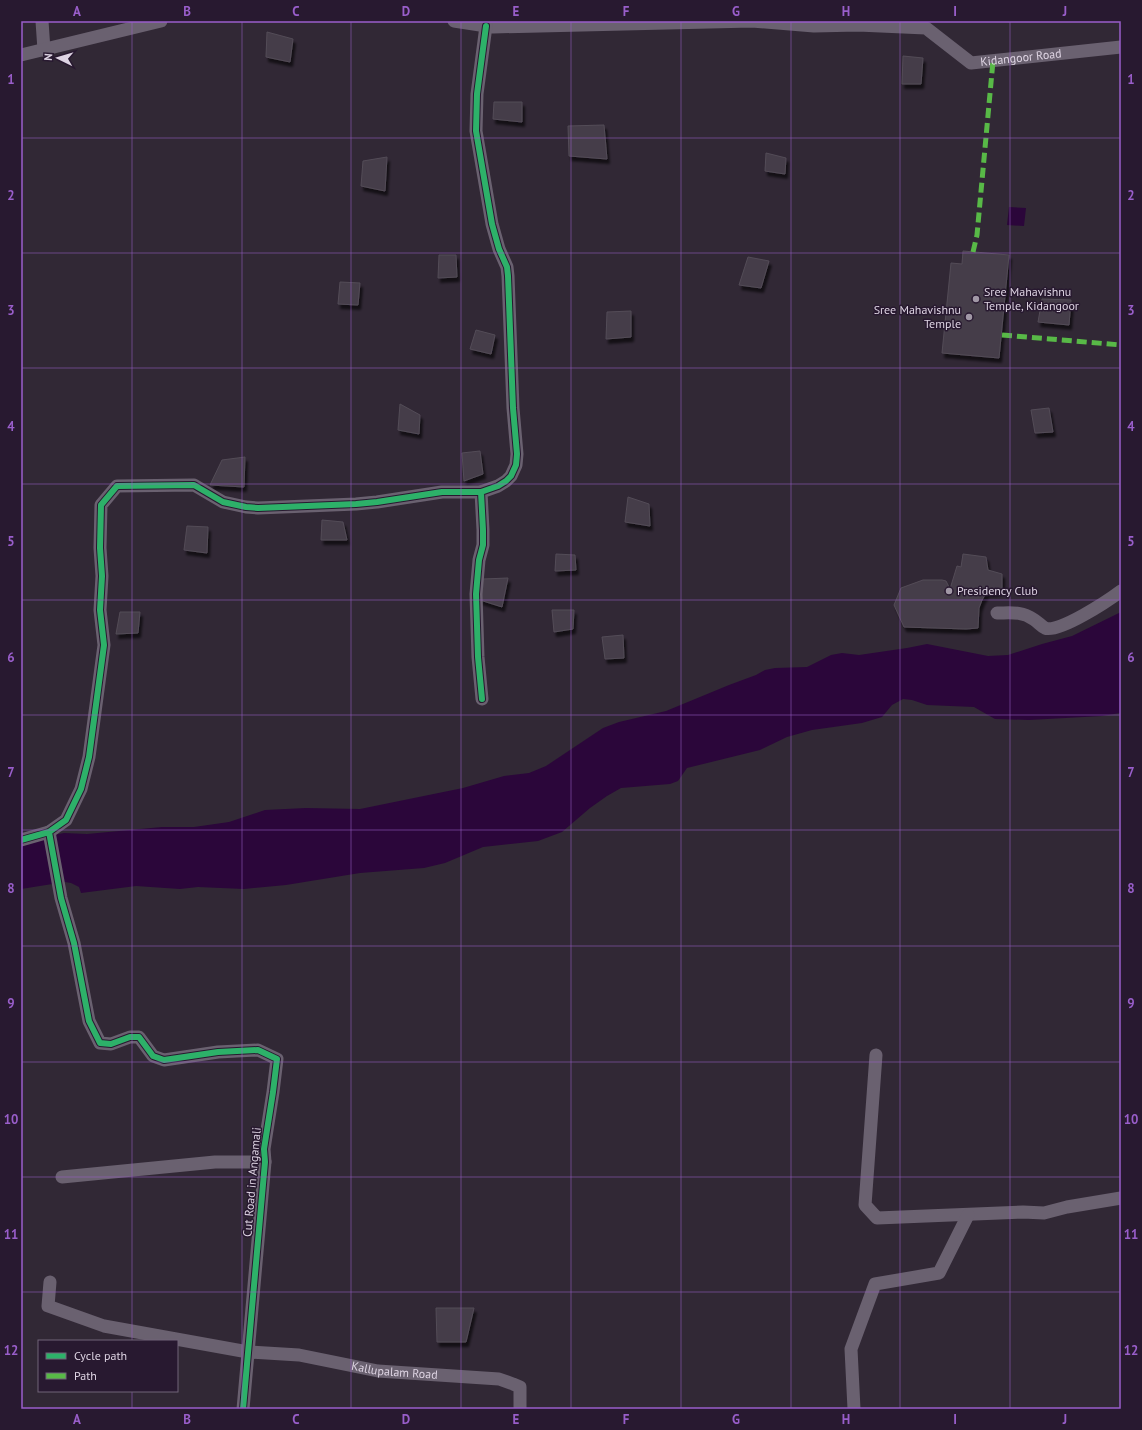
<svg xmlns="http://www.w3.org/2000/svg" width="1142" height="1430" font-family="'PT Sans',sans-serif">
  <defs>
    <filter id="shadow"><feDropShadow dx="2.5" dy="4.5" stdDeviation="1" flood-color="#0009"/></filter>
  </defs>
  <rect width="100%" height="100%" fill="#312835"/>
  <path fill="#2b063a" d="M1009 207 1026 208 1024 226 1007 225Z
    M1121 612V713H1120L1102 716 1029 720 995 719 974 707 927 705 912 700 903 699 892 705 882 717 862 723 812 730 787 737 760 750 687 768 678 781 670 784 621 788 607 796 590 808 562 832 538 841 483 847 445 863 424 868 360 873 286 885 244 889 198 887 180 889 136 886 81 893 79 887 71 883 65 882 21 889V841L64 833 87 834 162 827H194L229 822 265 810 306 808 360 809 463 788 504 776 529 773 546 766 603 728 619 722 666 711 729 685 756 675 765 670 775 668 807 667 831 655 842 653 859 655 907 648 927 644 988 656 1008 655 1042 644 1072 636Z"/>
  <path fill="#453d49" stroke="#534c57" filter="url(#shadow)" d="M267 32 293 39 290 62 266 57Z
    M903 56 923 58 921 84H902Z
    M494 102H522V122L493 119Z
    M604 125 607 159 569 156 568 126Z
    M766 153 786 158 785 174 765 171Z
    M387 157 385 191 361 186 363 161Z
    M963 251 1009 255 999 358 942 353 951 263 962 264Z
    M439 255H456L457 277 438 278Z
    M748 257 769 261 761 288 739 285Z
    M340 282 360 283 358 305 338 304Z
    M1042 299 1071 300 1069 325 1038 322Z
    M631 311V337L606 339 607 312Z
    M476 330 495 335 491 354 470 349Z
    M400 404 420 415 419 434 398 430Z
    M1049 408 1053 432 1035 433 1031 410Z
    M480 451 483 474 464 481 462 453Z
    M245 457 244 487 210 485 222 460Z
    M628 497 649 504 650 526 625 522Z
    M322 520 343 522 347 540H321Z
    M187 526 208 527 207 553 184 550Z
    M556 554 575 555 576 570 555 571Z
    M963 554 986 557 988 570 1002 574V590L994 592H987L982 600 979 608 978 628 966 629 904 627 894 605 901 588 923 580H942L946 581 950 589 957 566 961 567Z
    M508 578 502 607 480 600 483 579Z
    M552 610H574L573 629 554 632Z
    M120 612H140L138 633 116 634Z
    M623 635 624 658 605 659 602 637Z
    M436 1308H474L466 1342H437Z"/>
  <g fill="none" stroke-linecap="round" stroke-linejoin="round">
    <g stroke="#6a6170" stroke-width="13">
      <path d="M42 21 44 50"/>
      <path id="s1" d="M454 21 493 27 752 21 814 26 858 25 926 28 971 63 1121 47"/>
      <path d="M21 55 161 21"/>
      <path d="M997 613C1010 613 1022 611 1033 619 1037 621 1041 626 1045 628 1058 634 1109 600 1121 591"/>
      <path d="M482 699 478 657 476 594 479 560 483 545V530L481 492 498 486 506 481 511 476 516 465 517 454 513 408 508 276 507 267 499 249 492 224 476 131 477 94 486 26"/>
      <path d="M49 832 61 898 74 943 89 1021 100 1043 111 1044 130 1037H139L153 1056 164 1060 218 1052 258 1050 277 1059 273 1092 264 1149 265 1162 243 1409"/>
      <path d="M21 840 49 832 66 820 81 789 89 757 104 645 100 610 102 576 100 548 101 505 117 486 194 485 223 502 246 507 258 508 356 504 377 502 442 492H481"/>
      <path d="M876 1055 865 1205 877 1218 1023 1212 1044 1213 1067 1207 1121 1198"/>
      <path d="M62 1177 215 1162H265"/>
      <path id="s2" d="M50 1282 48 1306 104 1326 248 1352 299 1355 378 1371 499 1379 513 1384 520 1387V1409"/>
      <path d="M854 1409 851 1349 875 1284 939 1273 968 1215"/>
    </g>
    <path stroke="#58b947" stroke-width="5" stroke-dasharray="10 5" stroke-linecap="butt" d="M973 252 977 235 993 61
      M1002 335 1121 345"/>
    <defs>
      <path id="cycleway" d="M482 699 478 657 476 594 479 560 483 545V530L481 492 498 486 506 481 511 476 516 465 517 454 513 408 508 276 507 267 499 249 492 224 476 131 477 94 486 26
        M49 832 61 898 74 943 89 1021 100 1043 111 1044 130 1037H139L153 1056 164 1060 218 1052 258 1050 277 1059 273 1092 264 1149 265 1162 243 1409
        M21 840 49 832 66 820 81 789 89 757 104 645 100 610 102 576 100 548 101 505 117 486 194 485 223 502 246 507 258 508 356 504 377 502 442 492H481"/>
    </defs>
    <use href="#cycleway" stroke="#281930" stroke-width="8"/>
    <use href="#cycleway" stroke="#2db169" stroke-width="6"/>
  </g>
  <path fill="none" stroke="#995eca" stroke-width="1" stroke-opacity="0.55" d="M132 21V1341M242 21V1409M351 21V1409M461 21V1409M571 21V1409M681 21V1409M791 21V1409M900 21V1409M1010 21V1409M21 138H1121M21 253H1121M21 368H1121M21 484H1121M21 600H1121M21 715H1121M21 830H1121M21 946H1121M21 1062H1121M21 1177H1121M21 1292H1121M132 1391V1409"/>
  <g fill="#a198a6" stroke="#281930" stroke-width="1.5">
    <circle cx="976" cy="299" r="4"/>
    <circle cx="969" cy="317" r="4"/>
    <circle cx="949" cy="591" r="4"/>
  </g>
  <g text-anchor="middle" stroke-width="3" stroke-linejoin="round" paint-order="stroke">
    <g font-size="12" fill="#ded4e3" stroke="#281930">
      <text dy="4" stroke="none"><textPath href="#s1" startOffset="580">Kidangoor Road</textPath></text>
      <text transform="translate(252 1182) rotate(-85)" y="4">Cut Road in Angamali</text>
      <text dy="4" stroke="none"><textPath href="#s2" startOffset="378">Kallupalam Road</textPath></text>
    </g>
    <g font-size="12" fill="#ded4e3" stroke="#281930" text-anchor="start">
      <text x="984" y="296">Sree Mahavishnu<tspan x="984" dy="14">Temple, Kidangoor</tspan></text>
      <text x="961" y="314" text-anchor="end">Sree Mahavishnu<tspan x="961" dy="14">Temple</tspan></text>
      <text x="957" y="595">Presidency Club</text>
    </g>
  </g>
  <rect width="1142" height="1430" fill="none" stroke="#281930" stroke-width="44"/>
  <rect x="38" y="1340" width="140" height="52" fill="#281930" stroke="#716478"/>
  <rect x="46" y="1353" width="20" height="6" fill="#2db169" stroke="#716478"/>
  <text x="74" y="1360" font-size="12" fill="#ded4e3">Cycle path</text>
  <rect x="46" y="1373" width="20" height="6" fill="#58b947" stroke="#716478"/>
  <text x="74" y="1380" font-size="12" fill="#ded4e3">Path</text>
  <g transform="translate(58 58) rotate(275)" stroke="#281930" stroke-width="3" paint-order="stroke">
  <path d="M0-3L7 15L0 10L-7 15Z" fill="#ded4e3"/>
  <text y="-6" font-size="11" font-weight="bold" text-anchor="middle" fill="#ded4e3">N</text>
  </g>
  <rect x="22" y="22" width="1098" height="1386" fill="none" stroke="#995eca" stroke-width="1.5"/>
  <g font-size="13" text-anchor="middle" font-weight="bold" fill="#995eca">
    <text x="77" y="16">A</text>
    <text x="187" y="16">B</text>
    <text x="296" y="16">C</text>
    <text x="406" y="16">D</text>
    <text x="516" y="16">E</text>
    <text x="626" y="16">F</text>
    <text x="736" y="16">G</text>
    <text x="846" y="16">H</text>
    <text x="955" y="16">I</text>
    <text x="1065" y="16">J</text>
    <text x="11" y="84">1</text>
    <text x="1131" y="84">1</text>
    <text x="11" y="200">2</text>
    <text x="1131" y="200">2</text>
    <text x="11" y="315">3</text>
    <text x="1131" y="315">3</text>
    <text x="11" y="431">4</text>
    <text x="1131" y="431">4</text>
    <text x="11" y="546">5</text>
    <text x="1131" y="546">5</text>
    <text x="11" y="662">6</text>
    <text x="1131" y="662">6</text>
    <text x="11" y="777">7</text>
    <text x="1131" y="777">7</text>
    <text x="11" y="893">8</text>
    <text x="1131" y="893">8</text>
    <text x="11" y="1008">9</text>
    <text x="1131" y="1008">9</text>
    <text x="11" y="1124">10</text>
    <text x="1131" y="1124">10</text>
    <text x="11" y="1239">11</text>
    <text x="1131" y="1239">11</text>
    <text x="11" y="1355">12</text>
    <text x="1131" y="1355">12</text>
    <text x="77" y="1424">A</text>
    <text x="187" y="1424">B</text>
    <text x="296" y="1424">C</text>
    <text x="406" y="1424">D</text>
    <text x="516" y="1424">E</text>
    <text x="626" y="1424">F</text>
    <text x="736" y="1424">G</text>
    <text x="846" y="1424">H</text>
    <text x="955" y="1424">I</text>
    <text x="1065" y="1424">J</text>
  </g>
</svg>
